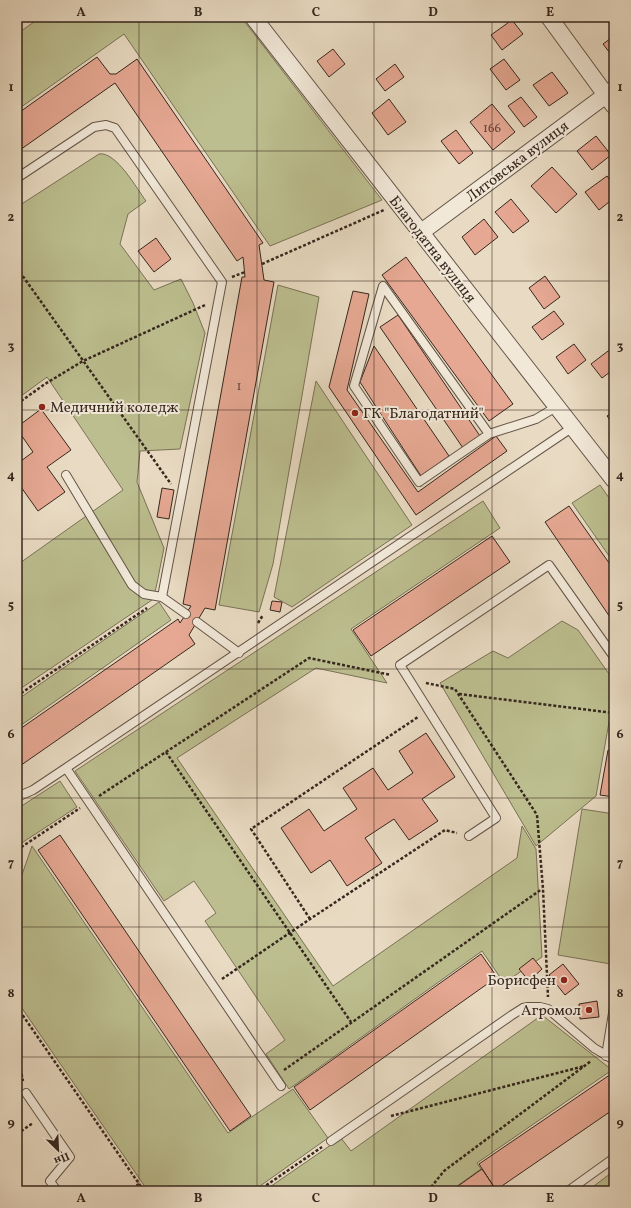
<svg xmlns="http://www.w3.org/2000/svg" width="631" height="1208" font-family="Vollkorn,serif">
  <rect width="100%" height="100%" fill="#e9dbc3"/>
  <filter id="stains"><feTurbulence type="fractalNoise" baseFrequency=".005" numOctaves="4"/><feColorMatrix values="0 0 0 0 .2 0 0 0 0 .09 0 0 0 0 .02 0 0 0 .5 -.17"/></filter>
  <radialGradient id="worn" r=".72"><stop offset=".6" stop-color="#630" stop-opacity="0"/><stop offset="1" stop-color="#630" stop-opacity=".3"/></radialGradient>
  <path fill="#bcbe8f" stroke="#797256" d="M41 17H241L382 200 270 246 124 34 17 110V34Z
    M99 154C116 151 137 189 146 201L128 214 120 244 154 290 181 279 193 303 205 333 180 449 140 451 137 482 164 548 156 588 152 600 17 691V565L123 490 47 377 17 399V207Z
    M278 285 319 297 273 564 259 612 219 605Z
    M316 381 412 525 292 607 274 597Z
    M600 485 614 505V563L572 503Z
    M483 501 500 528 351 629 387 683 316 668 177 758 333 986 517 858 522 826 536 849 542 957 504 983 482 951 289 1089 266 1054 285 1040 205 921 216 913 194 881 164 901 75 771Z
    M159 602 171 620 17 728V700Z
    M562 621 578 630 614 681V719L609 722 596 796 536 846 440 683 493 651 508 658Z
    M60 781 77 807 17 846V809Z
    M582 809 614 814V945L611 964 558 955Z
    M32 846 228 1133 293 1089 328 1138 253 1191H148L17 1001V889Z
    M542 1015 612 1070 477 1163 481 1169 450 1191H264L341 1138 351 1151Z
    M614 1171V1191H587Z"/>
  <path fill="#e6a893" stroke="#36271e" d="M512 20 523 34 502 50 491 35Z
    M614 36V56L613 57 603 44Z
    M333 49 345 64 329 77 317 61Z
    M97 57 110 74H116L137 59 263 243 259 245 264 280 274 282 215 610 205 608 189 635 195 644 17 768V731L178 619 180 623 191 606 183 604 242 277H245L243 257 237 261 115 83 17 152V114Z
    M504 59 520 80 506 90 490 69Z
    M395 64 404 77 385 91 376 79Z
    M552 72 568 93 549 106 533 85Z
    M521 97 537 117 524 127 508 106Z
    M389 99 406 122 388 135 372 113Z
    M492 104 515 132 493 150 470 122Z
    M456 130 473 153 459 164 441 141Z
    M596 136 611 155 592 170 577 151Z
    M552 167 577 194 556 213 531 186Z
    M607 176 614 186V198L599 210 585 192Z
    M511 199 529 221 513 233 495 212Z
    M484 219 498 237 475 255 462 237Z
    M156 238 171 259 154 272 138 251Z
    M406 257 513 404 489 421 382 275Z
    M545 276 560 297 544 309 529 288Z
    M353 291 369 294 347 390 418 492 496 436 507 451 416 515 329 387Z
    M554 311 564 324 542 340 532 327Z
    M398 315 480 436 463 448 380 327Z
    M574 344 586 360 568 374 556 357Z
    M374 346 449 456 421 476 360 382Z
    M612 348 614 351V369L602 378 591 364Z
    M41 409 71 450 47 467 65 492 38 511 21 487 17 490V464L33 452 17 429V427Z
    M614 411V425L607 416Z
    M162 488 174 490 169 519 157 517Z
    M569 506 614 570V623L545 522Z
    M492 536 510 562 371 656 353 630Z
    M272 601 282 602 280 612 270 610Z
    M426 733 455 777 422 799 438 821 409 840 394 819 365 838 382 863 347 886 330 860 311 873 281 828 309 809 324 831 357 809 343 788 373 768 388 790 413 773 399 751Z
    M608 750 614 752V797L600 795Z
    M60 835 251 1116 230 1131 38 850Z
    M481 954 497 977 310 1110 294 1087Z
    M533 958 542 969 529 981 519 969Z
    M563 964 579 984 565 995 549 975Z
    M597 1001 599 1017 580 1019 579 1004Z
    M614 1072V1109L496 1190 479 1164Z
    M482 1169 497 1191H451Z"/>
  <g fill="none" stroke-linecap="round" stroke-linejoin="round">
    <defs>
      <path id="lane" d="M17 178 94 127 106 125 115 128 222 282 162 597 186 614
        M489 434 383 286 354 386 419 482 489 434 536 419 556 407
        M66 475 132 585 144 594 162 597
        M197 622 239 653
        M66 768 281 1086
        M17 797 33 790 66 768 573 427
        M469 836 496 818 400 665 549 565 614 657
        M606 1056 614 1007
        M26 1093 70 1157 50 1181 57 1191
        M331 1141 512 1015 523 1008 528 1007H540L548 1009 594 1048 614 1060
        M568 1191 614 1158"/>
      <path id="street" d="M253 17 614 480
        M549 17 614 106
        M420 233 614 89"/>
    </defs>
    <use href="#lane" stroke="#635447" stroke-width="10"/>
    <use href="#street" stroke="#635447" stroke-width="18"/>
    <path stroke="#36271e" stroke-width="2.5" stroke-dasharray="3 2" stroke-linecap="butt" d="M17 24 27 17
      M262 264 384 210
      M17 268 171 484
      M232 277 245 272
      M17 404 45 384 83 361 205 305
      M258 623 263 615
      M426 683 455 689 537 815 543 889 548 997
      M459 694 614 713
      M17 696 147 608
      M166 752 351 1022
      M99 796 309 658 391 675
      M17 850 80 808
      M310 919 251 829 418 717
      M222 979 310 919 445 830 457 833
      M17 1007 144 1191
      M17 1065 21 1071 23 1081
      M284 1070 542 889
      M391 1116 585 1066
      M17 1134 33 1123
      M128 1191 139 1184
      M258 1191 322 1147
      M428 1191 444 1171 591 1061"/>
    <use href="#lane" stroke="#f1e8d8" stroke-width="8"/>
    <use href="#street" stroke="#f1e8d8" stroke-width="16"/>
  </g>
  <path fill="none" stroke="#36271e" stroke-width="1" stroke-opacity="0.55" d="M139 17V1191M257 17V1191M374 17V1191M492 17V1191M17 151H614M17 281H614M17 410H614M17 539H614M17 669H614M17 798H614M17 927H614M17 1057H614"/>
  <g fill="#8f2418" stroke="#f1e8d8" stroke-width="1.5">
    <circle cx="42" cy="407" r="4"/>
    <circle cx="355" cy="413" r="4"/>
    <circle cx="564" cy="980" r="4"/>
    <circle cx="589" cy="1010" r="4"/>
  </g>
  <g text-anchor="middle" stroke-width="4" stroke-linejoin="round" paint-order="stroke">
    <g font-size="13" fill="#62473b">
      <text x="492" y="132">166</text>
      <text x="239" y="390">1</text>
    </g>
    <g font-size="15" fill="#36271e" stroke="#f1e8d8">
      <text transform="translate(517 161) rotate(-37)" y="5">Литовська вулиця</text>
      <text transform="translate(433 249) rotate(52)" y="5">Благодатна вулиця</text>
    </g>
    <g font-size="15" fill="#36271e" stroke="#f1e8d8" text-anchor="start">
      <text x="50" y="412">Медичний коледж</text>
      <text x="363" y="418">ГК "Благодатний"</text>
      <text x="556" y="985" text-anchor="end">Борисфен</text>
      <text x="581" y="1015" text-anchor="end">Агромол</text>
    </g>
  </g>
  <rect width="631" height="1208" fill="none" stroke="#e9dbc3" stroke-width="44"/>
  <g transform="translate(58 1150) rotate(156)" stroke="#f1e8d8" stroke-width="3" paint-order="stroke">
  <path d="M0-3L7 15L0 10L-7 15Z" fill="#36271e"/>
  <text y="-6" font-size="11" font-weight="bold" text-anchor="middle" fill="#36271e">Пн</text>
  </g>
  <rect x="22" y="22" width="587" height="1164" fill="none" stroke="#36271e" stroke-width="1.5"/>
  <g font-size="13" text-anchor="middle" font-weight="bold" fill="#36271e">
    <text x="81" y="16">A</text>
    <text x="198" y="16">B</text>
    <text x="316" y="16">C</text>
    <text x="433" y="16">D</text>
    <text x="550" y="16">E</text>
    <text x="11" y="91">1</text>
    <text x="620" y="91">1</text>
    <text x="11" y="221">2</text>
    <text x="620" y="221">2</text>
    <text x="11" y="350">3</text>
    <text x="620" y="350">3</text>
    <text x="11" y="479">4</text>
    <text x="620" y="479">4</text>
    <text x="11" y="609">5</text>
    <text x="620" y="609">5</text>
    <text x="11" y="738">6</text>
    <text x="620" y="738">6</text>
    <text x="11" y="867">7</text>
    <text x="620" y="867">7</text>
    <text x="11" y="997">8</text>
    <text x="620" y="997">8</text>
    <text x="11" y="1126">9</text>
    <text x="620" y="1126">9</text>
    <text x="81" y="1202">A</text>
    <text x="198" y="1202">B</text>
    <text x="316" y="1202">C</text>
    <text x="433" y="1202">D</text>
    <text x="550" y="1202">E</text>
  </g>
  <rect width="100%" height="100%" filter="url(#stains)"/>
  <rect width="100%" height="100%" fill="url(#worn)"/>
</svg>
